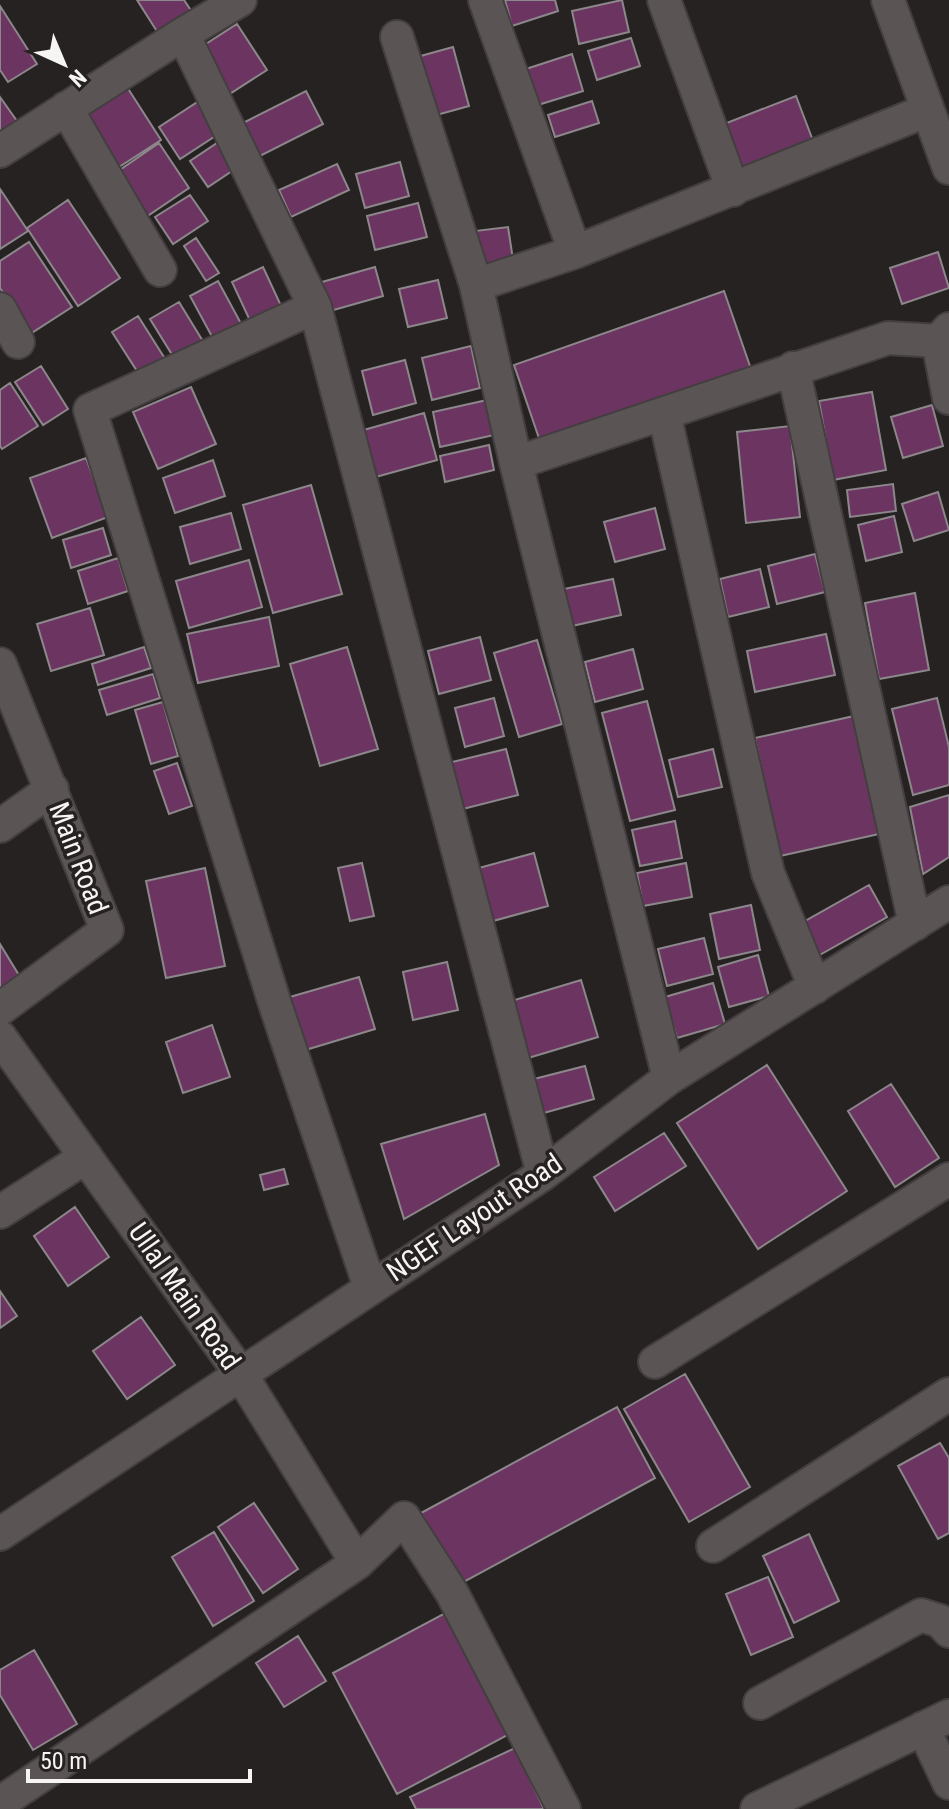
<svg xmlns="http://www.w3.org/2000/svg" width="949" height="1809" font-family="'Roboto Condensed',sans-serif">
  <rect width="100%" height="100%" fill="#272222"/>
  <path fill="#6c3461" stroke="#8c878a" stroke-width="2" d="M137 0H184L192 12 158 33Z
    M505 0H555L558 11 512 26Z
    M622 0 629 32 579 44 572 11Z
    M0 6 37 64 8 82 0 70Z
    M237 24 267 70 228 95 198 49Z
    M631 38 640 66 597 80 588 51Z
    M453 47 469 106 433 116 417 57Z
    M572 54 583 91 538 105 526 69Z
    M127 87 161 140 116 169 81 117Z
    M306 91 323 124 260 156 243 123Z
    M796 96 815 146 742 174 724 124Z
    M0 97 17 121 0 133Z
    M199 101 220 133 180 159 159 127Z
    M592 101 599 123 555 137 548 115Z
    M220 141 238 167 208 187 190 161Z
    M159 143 189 188 143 219 114 174Z
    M400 162 409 196 365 208 356 174Z
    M337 164 349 190 291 217 279 190Z
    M0 189 28 231 0 249Z
    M190 195 208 221 173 244 155 217Z
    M68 200 120 278 78 306 27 228Z
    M418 203 427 237 375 250 367 216Z
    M508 227 514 266 481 271 475 231Z
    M196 238 219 273 206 281 184 246Z
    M29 242 72 307 30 334 0 288V261Z
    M938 252 949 288 902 304 890 268Z
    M263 267 283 310 252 325 232 282Z
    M375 267 383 296 330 311 322 282Z
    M438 280 447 318 408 327 399 289Z
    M218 281 244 329 216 344 190 296Z
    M724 291 752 372 542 447 514 365Z
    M179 302 204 343 176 361 150 319Z
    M138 316 169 365 144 382 112 332Z
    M471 346 480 388 432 400 422 358Z
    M405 360 416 403 373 415 362 371Z
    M41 366 68 409 43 425 15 382Z
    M10 383 38 426 2 449 0 446V390Z
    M191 387 216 444 158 469 133 412Z
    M872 392 886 470 833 480 819 401Z
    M487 400 494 435 440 447 433 412Z
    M932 405 943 446 903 458 891 417Z
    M424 413 437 460 365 480 353 433Z
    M790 426 800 517 746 523 737 432Z
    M489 445 494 470 445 482 440 456Z
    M86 458 108 517 52 538 30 478Z
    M213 460 225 496 175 513 163 478Z
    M893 484 896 511 850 517 847 490Z
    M311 485 342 594 273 613 243 505Z
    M938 492 949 530 914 541 902 504Z
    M655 508 665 549 615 562 604 522Z
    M231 513 241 549 190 564 180 527Z
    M894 516 902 552 866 561 858 525Z
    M103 528 111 555 71 568 63 540Z
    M815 554 825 592 777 604 768 566Z
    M118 558 128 591 88 604 78 571Z
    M249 560 262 607 189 628 176 581Z
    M760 569 769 607 728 617 720 579Z
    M613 579 621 615 572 626 564 589Z
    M915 593 929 670 879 679 865 603Z
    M90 608 104 655 51 671 37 624Z
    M269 617 279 666 198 683 187 634Z
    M826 634 835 675 755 692 747 651Z
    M480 637 491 680 439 694 428 651Z
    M537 640 562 724 519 737 494 653Z
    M144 647 151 668 98 685 92 664Z
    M347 647 378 749 320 766 290 664Z
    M633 649 643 689 595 702 585 662Z
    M153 674 160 698 107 715 99 690Z
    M494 698 504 736 465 747 455 708Z
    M937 698 949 747V785L913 795 892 709Z
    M647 701 675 810 630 821 602 713Z
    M163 702 178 756 151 764 135 710Z
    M854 716 879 834 780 856 755 738Z
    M506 749 518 795 451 812 440 765Z
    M713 749 722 787 678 797 669 760Z
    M177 763 192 806 169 814 154 771Z
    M949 795V857L923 874 910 807Z
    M675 821 682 858 640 866 632 830Z
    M534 853 548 906 482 924 468 871Z
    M362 863 374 916 350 921 338 868Z
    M686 863 692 897 643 906 637 873Z
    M205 868 225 966 166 978 146 881Z
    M869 885 887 917 809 961 791 929Z
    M751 905 760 950 719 959 710 914Z
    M704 938 713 974 667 986 658 949Z
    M0 944 25 985 0 1000Z
    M758 955 769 996 729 1007 718 967Z
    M447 962 458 1010 413 1020 403 972Z
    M359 977 375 1029 299 1052 283 999Z
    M581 980 598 1037 525 1059 508 1002Z
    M713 983 725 1024 677 1038 665 997Z
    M212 1025 230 1077 183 1093 166 1042Z
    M767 1065 847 1191 758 1249 677 1123Z
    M585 1066 594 1099 540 1114 530 1080Z
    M891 1084 939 1158 895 1187 848 1111Z
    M485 1114 499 1165 404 1219 381 1144Z
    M664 1133 686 1166 615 1211 594 1177Z
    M284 1169 288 1184 264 1190 260 1175Z
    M75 1207 109 1257 68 1286 34 1236Z
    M0 1291 17 1316 0 1328Z
    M141 1317 175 1365 127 1399 93 1351Z
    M685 1374 750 1487 689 1522 624 1409Z
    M617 1407 655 1478 460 1584 421 1513Z
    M940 1443 949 1458V1533L938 1539 898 1466Z
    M254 1503 298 1569 263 1593 218 1527Z
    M214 1532 254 1601 213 1626 172 1557Z
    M809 1534 839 1601 794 1623 763 1556Z
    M768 1577 793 1637 751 1655 726 1594Z
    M449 1611 513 1732 397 1794 333 1673Z
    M298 1636 326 1681 284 1707 256 1663Z
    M34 1650 77 1724 33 1750 0 1695V1670Z
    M515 1748 544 1809H416L410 1797Z"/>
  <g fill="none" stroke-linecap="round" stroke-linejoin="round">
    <defs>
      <path id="minor" d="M485 0 575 252
        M664 0 733 190
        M888 0 949 168
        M183 34 240 0
        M397 37 476 285 516 463
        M66 108 160 270
        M0 151 183 34 315 307
        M476 285 575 252 928 110
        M0 309 18 342
        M949 329 938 341 949 398
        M793 368 915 924
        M664 413 768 873 815 987
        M0 664 107 930 0 1009
        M0 826 52 789
        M0 1037 240 1373 357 1563
        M669 1078 516 463 888 338 938 341
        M0 1212 86 1157
        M370 1287 275 1004 90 410 315 307 543 1174
        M655 1362 949 1179
        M0 1534 543 1174 669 1078 949 902
        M713 1546 949 1394
        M760 1703 921 1615 940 1621 949 1631
        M923 1728 949 1783
        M0 1803 357 1563 404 1518 452 1593 564 1809
        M757 1809 949 1716"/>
    </defs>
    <use href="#minor" stroke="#433e3f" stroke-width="36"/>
    <use href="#minor" stroke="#5a5455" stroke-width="32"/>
  </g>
  <g text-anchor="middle" stroke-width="7" stroke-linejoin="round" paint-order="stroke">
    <g font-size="28" fill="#f7f4f4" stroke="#272222">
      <text transform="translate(79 858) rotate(69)" y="10">Main Road</text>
      <text transform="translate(474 1217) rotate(-34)" y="10">NGEF Layout Road</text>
      <text transform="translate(185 1296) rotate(55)" y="10">Ullal Main Road</text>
    </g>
  </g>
  <g transform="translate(64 64) rotate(136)" stroke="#272222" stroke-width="6" paint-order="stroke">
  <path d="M0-6L14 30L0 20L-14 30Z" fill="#f7f4f4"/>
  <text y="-12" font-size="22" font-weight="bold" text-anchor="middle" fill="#f7f4f4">N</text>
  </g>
  <path d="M28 1769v12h222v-12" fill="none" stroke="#f7f4f4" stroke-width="4"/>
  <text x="40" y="1769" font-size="24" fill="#f7f4f4" stroke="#272222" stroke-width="6" paint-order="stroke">50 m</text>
</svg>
